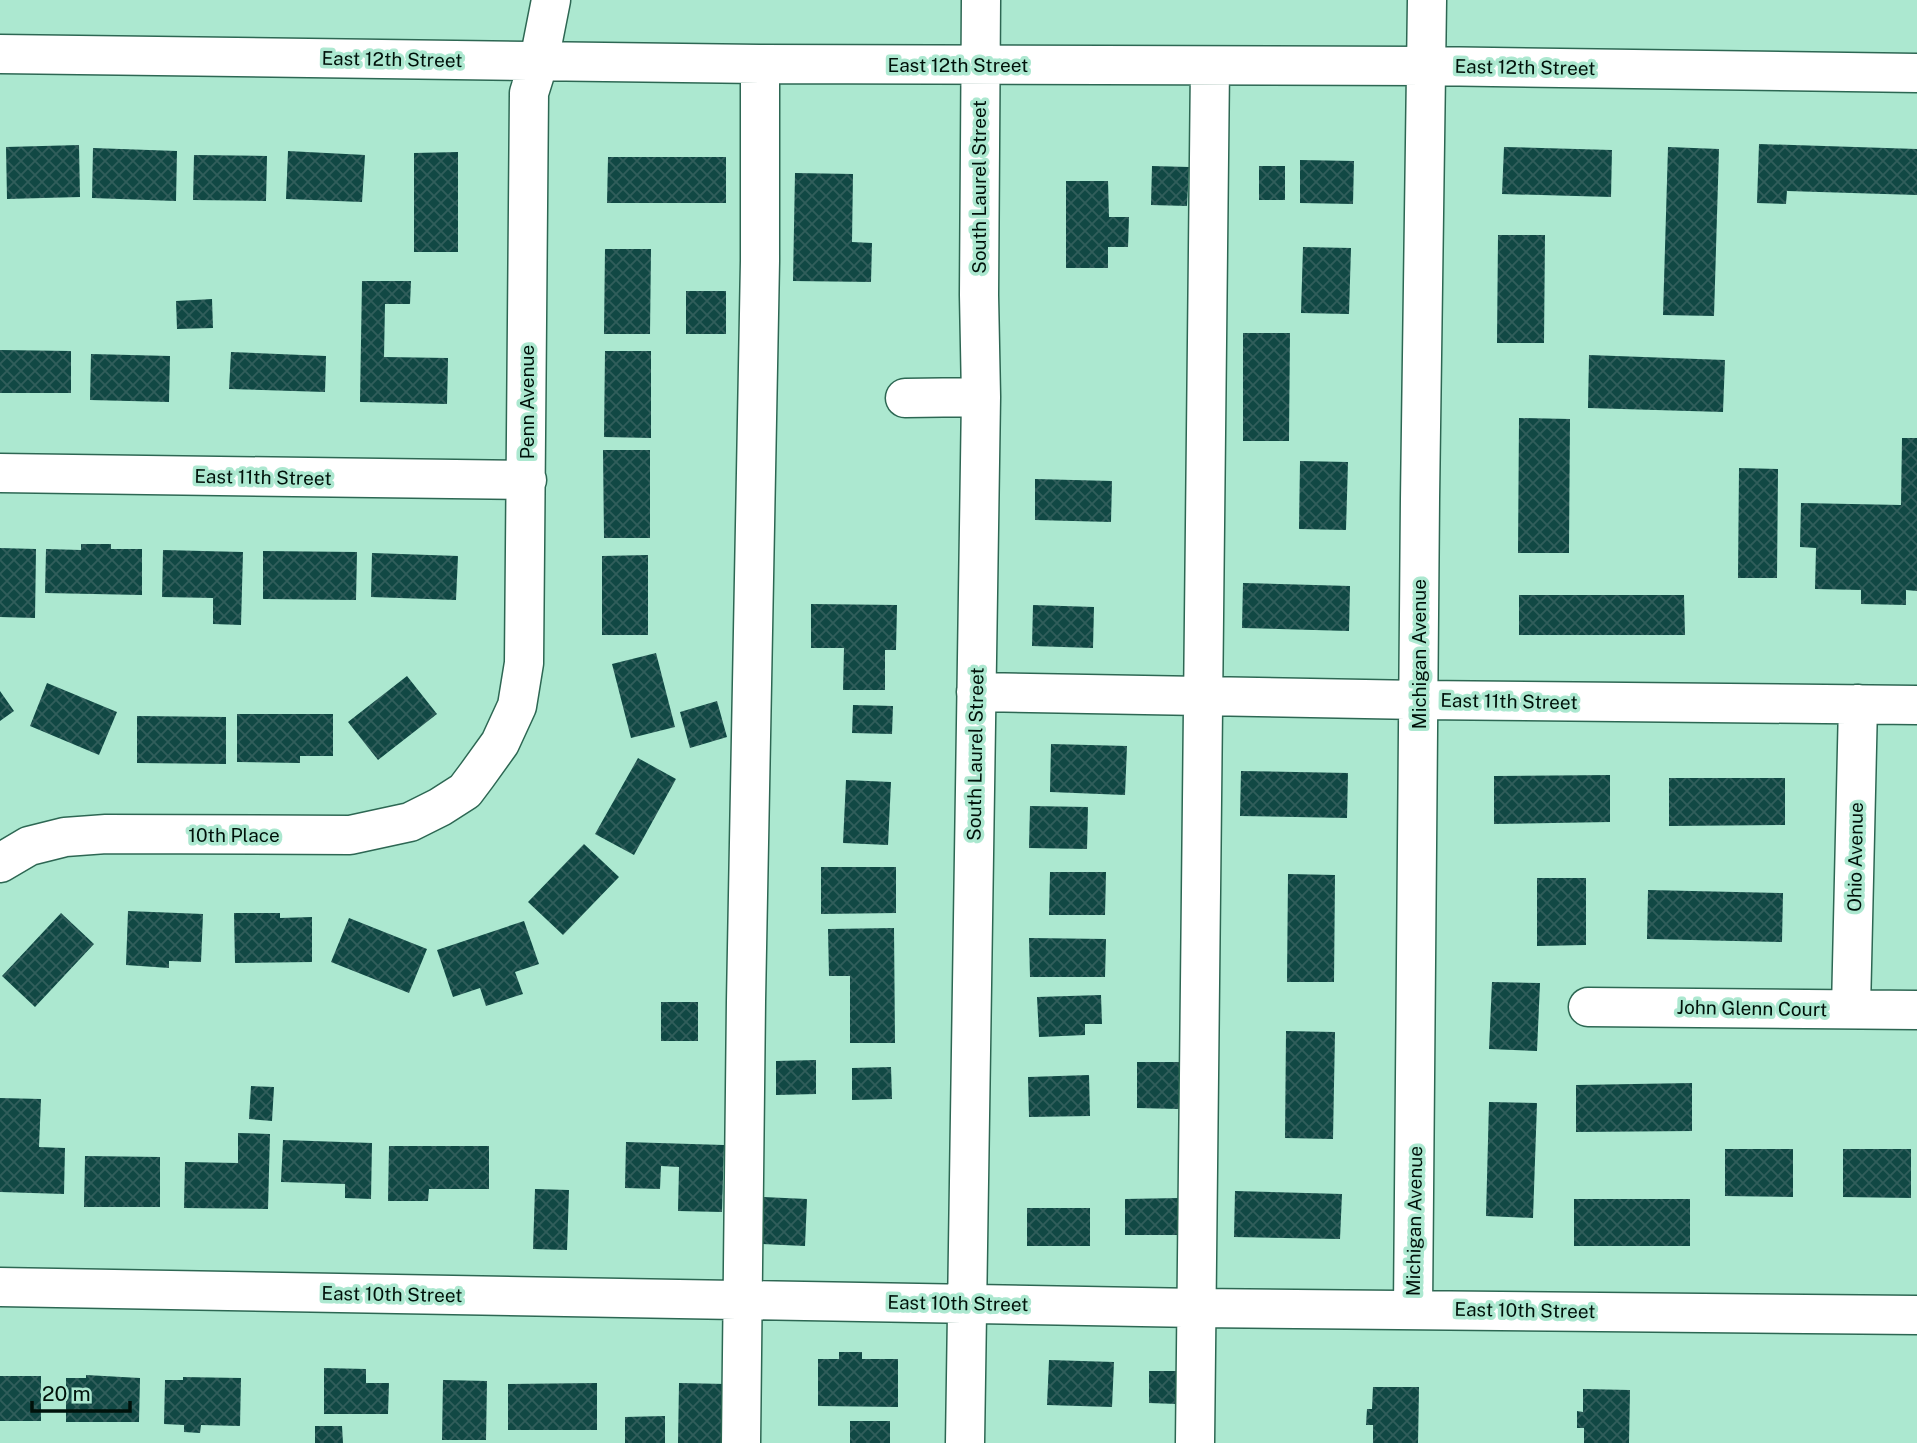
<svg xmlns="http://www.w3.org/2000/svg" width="1917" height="1443" font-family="'Public Sans',sans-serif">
  <defs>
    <pattern id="building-cross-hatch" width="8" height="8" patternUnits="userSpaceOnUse" patternTransform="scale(1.75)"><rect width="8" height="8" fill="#114844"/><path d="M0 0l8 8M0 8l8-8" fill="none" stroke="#315e5b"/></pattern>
  </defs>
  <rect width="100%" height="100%" fill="#ace8d0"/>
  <path fill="url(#building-cross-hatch)" d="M1759 144 1917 149V195L1787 191 1786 204 1757 203Z
    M79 145 80 197 7 199 6 147Z
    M1504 147 1612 150 1611 197 1502 194Z
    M1668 147 1719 149 1714 316 1663 315Z
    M93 148 177 151 176 201 92 198Z
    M288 151 365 155 362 202 286 199Z
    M458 152V252H414V153Z
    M194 155 267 156 266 201 193 200Z
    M608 157H726V203H607Z
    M1300 160 1354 161 1353 204 1300 203Z
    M1152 166 1189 167 1187 206 1151 205Z
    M1259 166H1285V200H1259Z
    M795 173 853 174 852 242 872 243 871 282 793 281Z
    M1066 181H1108L1109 217H1129L1128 247H1108V268H1066Z
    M1498 235H1545L1544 343H1497Z
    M1303 247 1351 248 1349 314 1301 313Z
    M605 249H651L650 334H604Z
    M362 281H411L410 304H385L384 357 448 358 447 404 360 402Z
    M686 291H726V334H686Z
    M212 299 213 328 177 329 176 301Z
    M1243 333H1290L1289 441H1243Z
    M0 350 71 351V393H0Z
    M605 351H651V438L604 437Z
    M231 352 326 356 325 392 229 389Z
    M91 354 170 356 169 402 90 400Z
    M1589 355 1725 360 1723 412 1588 408Z
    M1519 418 1570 419 1569 553H1518Z
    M1902 438H1917V591L1906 590V605L1861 604V590L1815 589 1816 548 1800 547 1801 503 1901 505Z
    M603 450H650V538H604Z
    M1300 461 1348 462 1346 530 1299 529Z
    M1739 468 1778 469 1777 578H1738Z
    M1035 479 1112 481 1111 522 1035 520Z
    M81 544H111V549H142V595L45 593 46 549 81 550Z
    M0 548 36 549 35 618 0 617Z
    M163 550 243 552 241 625 213 624V598L162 597Z
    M263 551 357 552 356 600 263 599Z
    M372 553 458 556 456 600 371 597Z
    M648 555V635H602V556Z
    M1243 583 1350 586 1349 631 1242 628Z
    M1519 595H1684L1685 635H1519Z
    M811 604 897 605 896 650H885V690H843L844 648H811Z
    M1033 605 1094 607 1093 648 1032 646Z
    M656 653 675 727 631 738 612 664Z
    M407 676 437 714 378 760 348 722Z
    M47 683 117 712 99 755 30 726Z
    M0 691 14 711 0 721Z
    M717 701 727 737 690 748 680 712Z
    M853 705 893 706 892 734 852 733Z
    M237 714H333V756H300V763L237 762Z
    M137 716 226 717V764L137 763Z
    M1051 744 1127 746 1125 795 1050 792Z
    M638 758 676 779 634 855 595 834Z
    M1241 771 1348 773 1347 818 1240 816Z
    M1610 775V822L1494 824V776Z
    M1669 778H1785V825L1669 826Z
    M846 780 891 782 888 845 843 843Z
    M1030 806 1088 807 1087 849 1029 848Z
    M584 844 619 877 563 935 528 902Z
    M821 867H896V913L821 914Z
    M1050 872H1106L1105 915H1049Z
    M1288 874 1335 875 1334 982H1287Z
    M1537 878H1586V945L1537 946Z
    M1648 890 1783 893 1782 942 1647 939Z
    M128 911 203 914 201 962 169 961V968L126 965Z
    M61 913 94 944 35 1007 2 976Z
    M234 913H280V918L312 917V962L235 963Z
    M349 918 427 949 409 993 331 962Z
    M524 921 539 964 515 972 523 994 486 1006 480 988 453 997 437 950Z
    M894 928 895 1043H850V976H829L828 929Z
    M1029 938 1106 939 1105 977H1030Z
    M1492 982 1540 983 1537 1051 1489 1049Z
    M1101 995 1102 1024H1085V1035L1039 1037 1037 997Z
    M661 1002H698V1041H661Z
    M1286 1031 1335 1032 1333 1139 1285 1138Z
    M816 1060V1094L776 1095V1061Z
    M1137 1062H1179V1109L1137 1108Z
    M891 1067 892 1099 852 1100V1068Z
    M1089 1075 1090 1116 1029 1117 1028 1077Z
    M1692 1083V1131L1576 1132V1085Z
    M251 1086 274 1087 272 1121 249 1119Z
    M0 1098 41 1099 39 1147 65 1148 64 1194 0 1192Z
    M1489 1102 1537 1103 1533 1218 1486 1216Z
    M238 1133 270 1134 268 1209 184 1208 185 1162 238 1163Z
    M283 1140 372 1143 371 1199 345 1198V1184L281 1182Z
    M626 1142 724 1145 722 1212 678 1211 679 1167 661 1166 660 1189 625 1188Z
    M389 1146H489V1189H429L428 1201H388Z
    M1725 1149H1793V1197L1725 1196Z
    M1843 1149H1911V1198L1843 1197Z
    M85 1156 160 1157V1207H84Z
    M535 1189 569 1190 567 1250 533 1249Z
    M1235 1191 1342 1194 1340 1239 1234 1237Z
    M763 1197 807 1199 805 1246 761 1244Z
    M1180 1198V1235H1125V1199Z
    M1574 1199H1690V1246H1574Z
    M1027 1208H1090V1246H1027Z
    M839 1352H862V1359H898V1407L818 1406V1359H839Z
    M1049 1360 1114 1362 1112 1407 1047 1405Z
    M324 1368 366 1369V1383H389L388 1414H324Z
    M1149 1371H1178L1177 1404 1149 1403Z
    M86 1375 140 1378 139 1422H66V1378H86Z
    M0 1376H41V1421H0Z
    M183 1377 241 1378 240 1426 201 1425 200 1433 184 1432V1425L164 1424 165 1380H183Z
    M443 1380 487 1381 486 1440H442Z
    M597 1383V1430H508V1384Z
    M679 1383 727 1384 726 1443H678Z
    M1373 1387H1419L1418 1443H1373V1425H1366L1367 1409H1372Z
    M1583 1389 1630 1390 1629 1443H1584V1428H1577V1411L1583 1412Z
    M665 1416V1443H625V1417Z
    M850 1421H890V1443H850Z
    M315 1426H342L343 1443H315Z"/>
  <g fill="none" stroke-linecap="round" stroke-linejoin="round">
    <defs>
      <path id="minor" d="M0 54 760 64 1426 66 1917 73
        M905 398 981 397
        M0 473 527 480
        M976 692 1419 700 1917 705
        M0 863 29 846 65 837 106 834 350 835 410 822 440 807 465 791 477 775 500 743 517 706 524 663 529 93 539 61 551 0
        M1588 1007 1917 1010
        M1851 1009 1858 704
        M0 1287 1197 1308 1917 1315
        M1413 1309 1420 499 1427 0
        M741 1443 746 1001 760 261V64
        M965 1443 981 397 979 295 981 0
        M1195 1443 1210 66"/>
    </defs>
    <use href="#minor" stroke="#2d6753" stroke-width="41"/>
    <use href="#minor" stroke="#fff" stroke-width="38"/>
  </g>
  <g text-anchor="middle" stroke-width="7" stroke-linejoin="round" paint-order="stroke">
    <g font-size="19" fill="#00110a" stroke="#ace8d0">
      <text transform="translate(392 59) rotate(1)" y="7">East 12th Street</text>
      <text x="958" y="72">East 12th Street</text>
      <text transform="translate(1525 67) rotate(1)" y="7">East 12th Street</text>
      <text transform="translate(979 187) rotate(-90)" y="7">South Laurel Street</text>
      <text transform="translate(527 402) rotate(-90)" y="7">Penn Avenue</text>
      <text transform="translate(263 477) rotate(1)" y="7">East 11th Street</text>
      <text transform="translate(1419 654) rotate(-90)" y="7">Michigan Avenue</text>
      <text transform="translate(1509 701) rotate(1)" y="7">East 11th Street</text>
      <text transform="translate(975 754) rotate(-89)" y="7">South Laurel Street</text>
      <text x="234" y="842">10th Place</text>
      <text transform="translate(1855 857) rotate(-89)" y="7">Ohio Avenue</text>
      <text transform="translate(1752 1008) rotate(1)" y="7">John Glenn Court</text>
      <text transform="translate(1414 1221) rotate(-89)" y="7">Michigan Avenue</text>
      <text transform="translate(392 1294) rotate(1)" y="7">East 10th Street</text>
      <text transform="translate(958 1303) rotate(1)" y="7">East 10th Street</text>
      <text transform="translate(1525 1310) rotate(1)" y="7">East 10th Street</text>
    </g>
  </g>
  <path d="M32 1401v10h98v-10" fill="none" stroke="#00110a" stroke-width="3.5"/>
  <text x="42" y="1401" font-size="21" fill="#00110a" stroke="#ace8d0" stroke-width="5" paint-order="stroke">20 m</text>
</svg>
